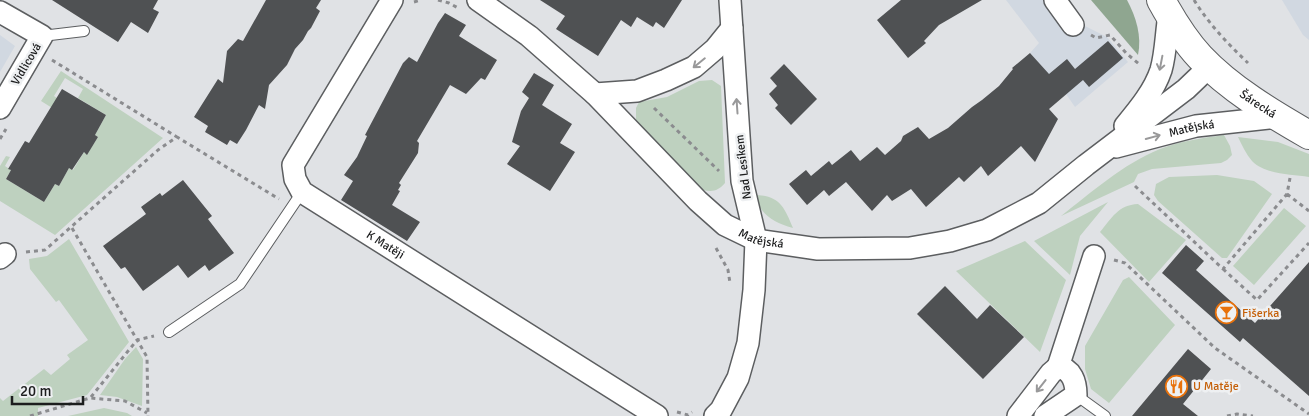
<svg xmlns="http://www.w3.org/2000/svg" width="1309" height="416" font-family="Signika,sans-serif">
  <rect width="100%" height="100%" fill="#e0e2e5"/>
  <path fill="#d1d8e1" d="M1006 0H1047L1057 12 1107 37 1128 62 1075 107 1066 94 1030 53 1039 43Z
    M1282 0H1309V40L1303 35Z
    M0 35 15 46 0 72Z"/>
  <path fill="#bed1bf" d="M61 71 163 138 55 235 0 201V166L6 156 10 157 5 166 11 170 6 179 44 202 55 184 59 186 69 168 73 170 84 152 87 154 98 137 95 135 106 115 78 98 83 89 65 78 54 96 63 102 57 111 41 101Z
    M712 80 721 86 725 183C718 191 713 192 703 190L636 123V108L639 102 667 97 699 81Z
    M1224 135 1230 146 1232 155 1227 160 1221 163 1152 169 1138 174 1134 182 1061 216C1092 192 1123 164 1160 149 1181 141 1202 138 1224 135Z
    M1238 137 1278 142 1309 154V177C1291 174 1266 175 1252 161 1246 154 1242 145 1238 137Z
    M1217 175 1254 181 1272 194 1227 258H1222L1158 201 1154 195 1156 184 1169 177Z
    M753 195C779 195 784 206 793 228 772 222 762 215 753 195Z
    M1108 202 1080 236 1070 275 1034 241Z
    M1138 204 1186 240 1149 282 1100 232C1112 218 1118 205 1138 204Z
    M1284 208 1306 226 1254 285 1233 266Z
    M69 239 129 342 87 395 38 408V416H0V398L3 401 44 369 51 375 70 359 67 355 88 340 59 300 56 302 30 269 29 259 47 256Z
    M1025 241 1066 280 1040 352 956 271Z
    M1129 277 1175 325 1109 403 1091 389 1085 369V346L1123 280Z
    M136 347 143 359 142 406 117 397 100 395 125 359Z
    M104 408 127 413 132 416H68Z"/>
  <path fill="#8fa690" d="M1091 0H1127C1136 17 1142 36 1138 55Z"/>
  <path fill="#4f5153" d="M52 0H158L153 9 159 12 148 33 131 22 118 42Z
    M266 0H321L316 8 320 11 311 28 308 31 303 40 295 49 287 65 269 85 265 109 259 105 246 130 237 144 230 140 227 145 205 132 208 126 194 117 218 79 223 83 227 51 238 39 243 41Z
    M540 0H682L664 28 656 22 653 27 637 17 631 27 621 20 598 56 556 29 565 16Z
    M901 0H982L939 25 924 41 926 43 908 58 877 20Z
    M445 13 466 25 459 36 497 60 485 80 481 78 466 94 450 85 417 141 419 143 418 153 399 183 401 185 398 190 400 191 392 205 420 222 407 241 341 200 353 181 344 175 357 157 367 136 365 135 403 63 409 57 417 62 438 23Z
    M1108 41 1123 58 1089 87 1083 80 1049 109 1058 119 1035 162 1021 146 988 176 981 166 964 182 959 177 926 207 911 189 892 201 887 195 872 211 846 182 829 196 824 190 807 205 789 184 806 170 811 176 829 161 832 165 851 150 860 161 877 147 885 155 901 141 903 136 918 127 929 139 948 128 972 107 982 100 999 86 1013 69 1012 68 1030 53 1049 74 1067 59 1075 69Z
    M784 64 817 99 791 125 775 108 778 105 769 94 777 86 770 78Z
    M534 73 554 85 542 105 572 124 560 143 575 152 550 191 507 164 520 146 512 142 521 111 529 98 522 92Z
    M62 89 106 115 95 135 98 137 87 155 84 152 72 170 69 168 59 186 55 184 44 202 6 179 11 170 8 169 25 141 29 143Z
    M183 180 212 216 208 219 234 253 209 271 205 265 188 278 178 265 143 291 125 267 121 269 103 246 146 214 141 207 160 193 162 196Z
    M1186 245 1204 261 1196 270 1255 323 1309 262V396L1243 338 1240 342 1162 273Z
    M945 286 977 319 990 305 1024 337 983 379 917 314Z
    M1188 349 1211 369 1183 404 1198 416H1132Z"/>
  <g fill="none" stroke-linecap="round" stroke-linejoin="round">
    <defs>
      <path id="lane" d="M42 36 84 31
        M169 332 240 284 302 192
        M1076 395 1105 416"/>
      <g id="street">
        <path id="s1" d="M392 0 293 165 295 179 302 192 657 416"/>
        <path id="s2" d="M478 0 529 36 595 94 698 201 725 225 756 240 818 249 910 248 950 241 987 230 1039 203 1086 165 1186 89 1209 67"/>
        <path d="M1055 0 1073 25"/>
        <path d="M0 12 42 36 0 108"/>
        <path d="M595 94 637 91 666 80 694 67 715 49 732 28"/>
        <path d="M1125 126C1139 109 1154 91 1161 70 1166 53 1166 33 1169 15"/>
        <path id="s3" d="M1116 147 1196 126 1279 117"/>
        <path d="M0 258 5 254"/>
        <path d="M1058 367 1094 256"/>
        <path d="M715 416 721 410 738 378 748 343 754 290 756 240 742 181 730 0"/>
        <path d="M1018 416 1051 373 1058 367C1072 369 1076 382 1076 395L1045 416"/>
      </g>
      <g id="secondary">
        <path id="s4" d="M1161 0C1172 20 1184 40 1200 57 1229 88 1272 114 1309 135"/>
      </g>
    </defs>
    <use href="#lane" stroke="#5c5e60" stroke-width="12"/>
    <use href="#street" stroke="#5c5e60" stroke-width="24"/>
    <use href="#secondary" stroke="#5c5e60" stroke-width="30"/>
    <path stroke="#8b8c8f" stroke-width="3" stroke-dasharray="4 4" stroke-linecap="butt" d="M438 0 449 3 458 8
      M1194 0C1209 24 1227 43 1248 63
      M414 2 421 0
      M1091 35 1096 38 1110 35 1126 53 1139 64
      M52 60 177 137
      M654 108 719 171
      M0 139 6 129
      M1135 186 1223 269 1287 194 1290 178
      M1287 194 1309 211
      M72 228 147 357 148 416
      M716 248 728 270 730 283
      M26 252 45 250 158 150 177 137 279 199
      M1114 260 1125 263 1215 348 1309 414
      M1223 269 1257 300 1309 243
      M91 397 137 340 154 336
      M677 412 688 415 692 412
      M30 416 90 398 125 401 147 413
      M1227 416 1237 414 1253 416"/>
    <use href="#lane" stroke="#fff" stroke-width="10"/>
    <use href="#street" stroke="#fff" stroke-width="21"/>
    <use href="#secondary" stroke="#fff" stroke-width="28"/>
  </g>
  <defs><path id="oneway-shaft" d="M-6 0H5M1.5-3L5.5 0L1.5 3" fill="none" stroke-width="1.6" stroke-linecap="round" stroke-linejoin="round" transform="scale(1.25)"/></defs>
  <g stroke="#99999a">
    <use href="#oneway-shaft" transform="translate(699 63) rotate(141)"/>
    <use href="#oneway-shaft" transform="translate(1161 63) rotate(101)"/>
    <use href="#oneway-shaft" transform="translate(737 106) rotate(-94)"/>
    <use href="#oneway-shaft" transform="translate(1153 137) rotate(-15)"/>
    <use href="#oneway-shaft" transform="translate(1041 386) rotate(128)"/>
  </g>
  <defs>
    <symbol id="bar-ring" viewBox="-11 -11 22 22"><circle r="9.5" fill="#eef0f2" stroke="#e8710a" stroke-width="1.5"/><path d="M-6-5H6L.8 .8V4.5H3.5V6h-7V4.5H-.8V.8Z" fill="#e8710a"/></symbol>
    <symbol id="restaurant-ring" viewBox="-11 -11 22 22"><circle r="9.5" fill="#eef0f2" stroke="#e8710a" stroke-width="1.5"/><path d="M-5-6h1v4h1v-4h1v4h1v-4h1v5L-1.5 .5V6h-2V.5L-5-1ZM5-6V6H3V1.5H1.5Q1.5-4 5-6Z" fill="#e8710a"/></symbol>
  </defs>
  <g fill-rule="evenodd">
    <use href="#bar-ring" x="1214" y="300" width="25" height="25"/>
    <use href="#restaurant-ring" x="1164" y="374" width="25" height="25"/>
  </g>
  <g text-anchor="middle" stroke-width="5" stroke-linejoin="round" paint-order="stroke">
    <g font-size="12" fill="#1c1d1e" stroke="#eef0f2">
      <text transform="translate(26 64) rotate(-59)" y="4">Vidlicová</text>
      <text dy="4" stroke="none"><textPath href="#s4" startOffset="144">Šárecká</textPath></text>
      <text dy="4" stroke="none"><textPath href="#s3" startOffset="78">Matějská</textPath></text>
      <text transform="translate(743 167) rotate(-97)" y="4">Nad Lesíkem</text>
      <text dy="4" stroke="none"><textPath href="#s2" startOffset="374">Matějská</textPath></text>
      <text dy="4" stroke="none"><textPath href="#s1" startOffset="320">K Matěji</textPath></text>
    </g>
    <g font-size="12" fill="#c56008" stroke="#eef0f2" text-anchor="start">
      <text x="1242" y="317">Fišerka</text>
      <text x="1193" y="390">U Matěje</text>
    </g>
  </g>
  <path d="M12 396v8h71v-8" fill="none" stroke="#1c1d1e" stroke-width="2.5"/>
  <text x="20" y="396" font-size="15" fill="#1c1d1e" stroke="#eef0f2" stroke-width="4" paint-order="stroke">20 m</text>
</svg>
